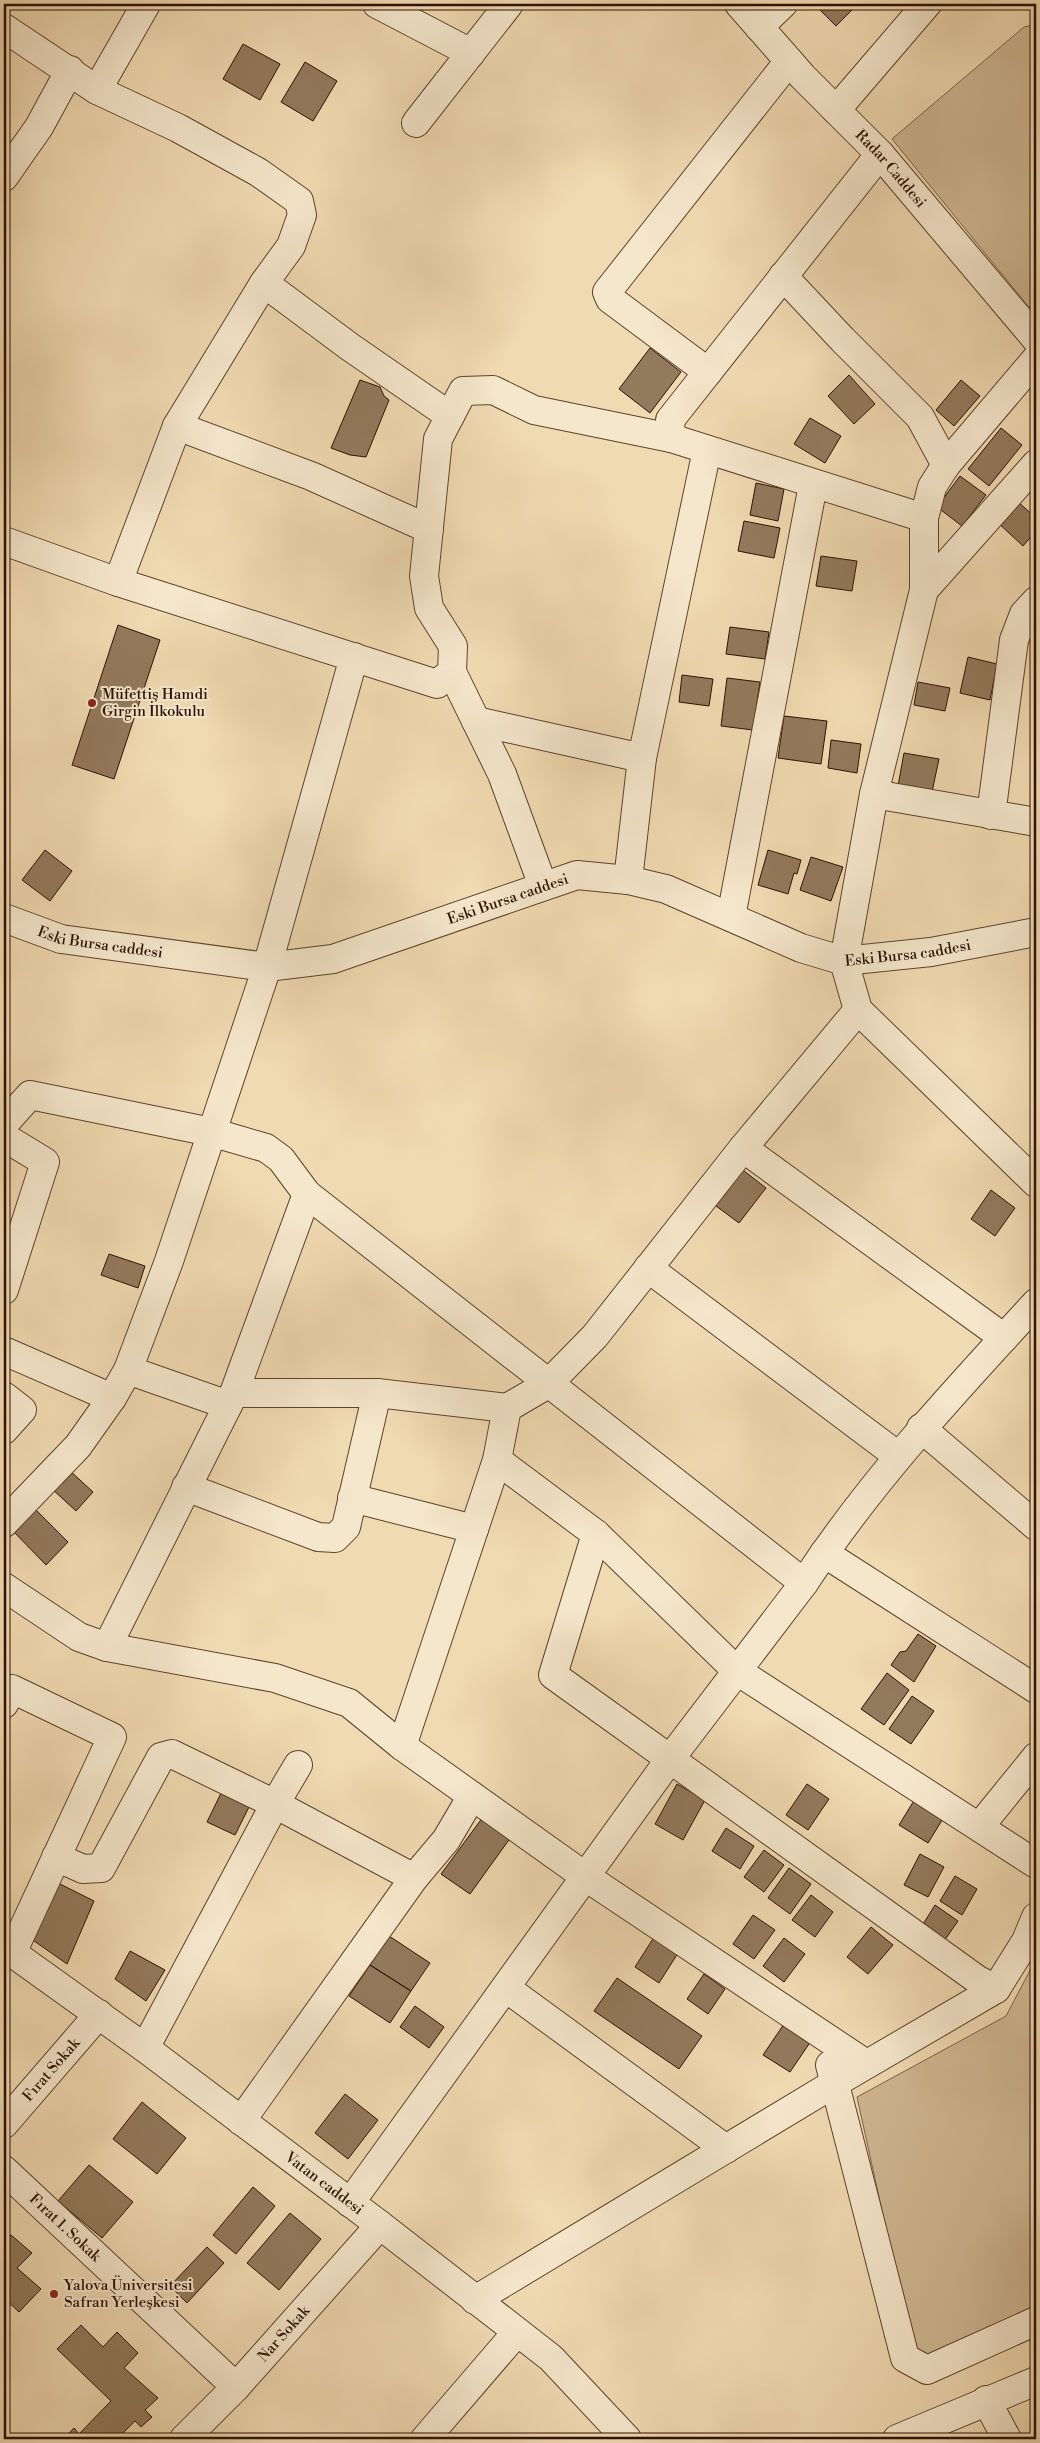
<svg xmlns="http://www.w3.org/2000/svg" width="1040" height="2443" font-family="'Libre Bodoni',serif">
  <rect width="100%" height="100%" fill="#f0dab1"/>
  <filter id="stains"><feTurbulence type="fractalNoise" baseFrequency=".004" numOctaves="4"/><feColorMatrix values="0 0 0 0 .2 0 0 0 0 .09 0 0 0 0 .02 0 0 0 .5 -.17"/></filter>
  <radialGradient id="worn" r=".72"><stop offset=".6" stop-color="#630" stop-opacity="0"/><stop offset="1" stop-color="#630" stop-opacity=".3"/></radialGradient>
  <path fill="#cfb893" stroke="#7e644a" d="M1036 24V316L892 139 1024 27Z
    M1036 1959V2307L929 2357 914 2356 857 2097 1006 2016Z"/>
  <path fill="#927a5c" stroke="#2c1100" d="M814 4H858L836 26Z
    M243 44 280 64 260 100 223 79Z
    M305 62 337 81 313 121 281 102Z
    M650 348 681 372 650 413 619 389Z
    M849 375 875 404 854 424 828 396Z
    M360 380 380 387 384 396 389 400 366 457 350 455 331 448Z
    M961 380 980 396 954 426 936 410Z
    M810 418 841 436 825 463 794 444Z
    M1001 428 1022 445 989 486 968 469Z
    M960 476 986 495 962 526 937 507Z
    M756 483 784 489 778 521 750 515Z
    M1015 499 1036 518V531L1023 546 995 520Z
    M744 521 780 528 774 558 738 551Z
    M821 556 857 561 852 591 816 586Z
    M118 625 160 640 114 779 72 765Z
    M730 627 769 632 765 659 726 654Z
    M968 657 997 664 990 700 960 693Z
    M682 675 713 679 709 706 679 702Z
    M727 678 760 682 753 730 721 726Z
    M918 682 950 688 945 711 914 705Z
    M784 716 827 721 821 764 778 758Z
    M831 740 861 744 857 773 828 768Z
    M904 753 939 759 932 792 898 786Z
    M45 850 72 871 50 901 22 880Z
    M768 850 801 860 797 874 794 873 788 894 758 885Z
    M811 857 843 867 831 901 800 890Z
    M739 1167 766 1188 739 1223 712 1203 719 1193 724 1196 735 1180 731 1177Z
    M991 1190 1015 1208 995 1236 971 1219Z
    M109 1254 145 1266 138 1288 101 1275Z
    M68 1469 93 1492 76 1511 51 1488Z
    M35 1509 68 1542 46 1565 13 1531Z
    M918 1634 936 1646 914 1682 891 1665 900 1652 906 1651Z
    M887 1673 909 1690 884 1725 861 1709Z
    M912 1696 934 1711 911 1744 889 1729Z
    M677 1784 705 1800 683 1840 655 1824Z
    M807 1784 829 1799 808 1830 786 1815Z
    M223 1789 251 1803 235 1835 207 1822Z
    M915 1799 944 1817 928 1843 899 1825Z
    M483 1817 511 1837 470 1894 441 1874Z
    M726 1828 754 1846 740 1869 712 1851Z
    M764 1850 784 1865 764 1892 744 1877Z
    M920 1854 944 1867 928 1897 904 1885Z
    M789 1868 811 1884 790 1914 768 1898Z
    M955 1876 977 1889 962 1915 940 1901Z
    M54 1881 94 1901 67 1964 30 1938Z
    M811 1895 833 1912 815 1937 792 1920Z
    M935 1905 958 1921 942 1944 920 1929Z
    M753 1915 775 1930 754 1959 733 1944Z
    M871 1927 893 1945 868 1974 847 1957Z
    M656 1934 680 1950 659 1983 635 1967Z
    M389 1936 430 1963 411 1991 370 1965Z
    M784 1938 805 1954 784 1982 763 1966Z
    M130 1951 165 1970 146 2001 115 1979Z
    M370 1965 411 1991 390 2023 349 1996Z
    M704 1974 725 1989 708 2014 687 1999Z
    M617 1978 702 2036 679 2069 594 2011Z
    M415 2006 444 2027 429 2048 400 2027Z
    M784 2024 811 2041 790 2072 763 2055Z
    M345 2094 378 2120 348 2159 315 2133Z
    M142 2102 186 2138 157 2174 113 2139Z
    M89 2165 133 2202 102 2238 58 2201Z
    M253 2187 275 2206 236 2254 213 2235Z
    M290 2213 321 2239 279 2290 247 2263Z
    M11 2235 32 2253 17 2268 41 2289 19 2312 4 2298V2243Z
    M207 2247 224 2263 187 2303 170 2286Z
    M81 2325 103 2347 117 2332 138 2353 124 2368 158 2398 145 2410 152 2417 141 2427 135 2421 117 2439H63L74 2428 79 2434 111 2401 57 2349Z"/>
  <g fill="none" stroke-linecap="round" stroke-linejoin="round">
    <defs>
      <g id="minor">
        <path d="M377 4 471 53"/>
        <path id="s1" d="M739 4 803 77 880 154 1036 339"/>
        <path d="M759 27 783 4"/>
        <path d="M4 28 97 90 178 128 258 172 299 201 302 215 291 246 264 283 177 426 118 582"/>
        <path d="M97 90 146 4"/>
        <path d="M836 110 927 4"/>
        <path d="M416 123 509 4"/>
        <path d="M880 154 670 420 671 438 924 518"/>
        <path d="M4 177 39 127 70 70"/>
        <path d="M783 276 843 340 920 417 946 465"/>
        <path d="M264 283 350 347 450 416"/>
        <path d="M708 372 610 299 607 292 789 61"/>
        <path d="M177 426 311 476 429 529"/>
        <path d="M1036 464 924 590 874 794 844 961 858 1010 1036 1183"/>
        <path d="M4 541 118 582 437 684 452 672 453 646 429 608 424 576 438 439 463 391 493 390 534 410 671 438"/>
        <path d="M924 590V518L932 487 946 465 1036 359"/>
        <path d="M452 672 502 774 543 886"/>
        <path d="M476 721 642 758"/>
        <path d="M874 794 1036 822"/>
        <path d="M991 815 1014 640 1024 614 1036 601"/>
        <path d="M628 880 642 758 707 450"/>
        <path d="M731 917 813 485"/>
        <path id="s2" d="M4 918 61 939 267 967 333 959 577 875 628 880 666 889 801 948 844 961 931 952 1036 932"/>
        <path d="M4 1124 30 1095 211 1132 266 1148 281 1159 307 1194 804 1583"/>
        <path d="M4 1137 45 1162 4 1290"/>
        <path d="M743 1148 1004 1338"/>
        <path d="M648 1268 898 1456"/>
        <path d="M4 1351 112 1398"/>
        <path d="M128 1370 228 1405"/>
        <path d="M234 1393H377L507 1408"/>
        <path d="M4 1396 22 1410 4 1430"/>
        <path d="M921 1428 1036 1526"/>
        <path d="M497 1460 596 1534 737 1671 1036 1864"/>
        <path d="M186 1487 318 1537 335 1538 346 1527 377 1393"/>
        <path d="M352 1498 474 1529"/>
        <path d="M4 1523 78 1446 112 1398 128 1370 169 1261 267 967 354 657"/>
        <path d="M596 1534 553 1675 978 1980 996 1989"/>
        <path d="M824 1553 1036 1689"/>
        <path d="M4 1587 79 1637 107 1647 275 1678 349 1703 402 1746 586 1877 866 2064"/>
        <path d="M107 1647 234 1393 307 1194"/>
        <path d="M4 1704 12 1689 112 1737 12 1953"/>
        <path d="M402 1746 497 1460 507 1408 548 1384 595 1336 743 1148 858 1010"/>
        <path d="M980 1826 1036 1757"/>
        <path d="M56 1857 83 1869 101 1868 161 1757 172 1754 275 1804 414 1878"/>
        <path id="s3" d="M4 1947 145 2048 380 2225 551 2358 627 2439"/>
        <path d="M506 1988 726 2149"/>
        <path d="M145 2048 275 1804 298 1765"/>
        <path d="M830 2065 905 2358 927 2370 1036 2321"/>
        <path d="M241 2121 414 1878 446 1840 472 1796"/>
        <path id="s4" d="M4 2124 99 2014"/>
        <path id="s5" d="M4 2170 236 2387"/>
        <path d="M350 2203 670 1759 804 1583C871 1481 954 1392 1036 1303"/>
        <path d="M475 2300 835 2083 996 1989 1026 1941 1036 1917"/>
        <path d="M986 2400 1007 2439"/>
        <path id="s6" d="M184 2439 236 2387 380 2225"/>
        <path d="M425 2439 517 2332"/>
        <path d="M897 2439 1036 2381"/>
      </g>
    </defs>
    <use href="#minor" stroke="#5d432c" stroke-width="30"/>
    <use href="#minor" stroke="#f5e7cc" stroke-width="28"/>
  </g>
  <g fill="#8f2418" stroke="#f5e7cc" stroke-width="2">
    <circle cx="92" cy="703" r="5"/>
    <circle cx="54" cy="2294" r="5"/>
  </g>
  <g text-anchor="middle" stroke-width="4" stroke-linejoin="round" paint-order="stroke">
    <g font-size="15" fill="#2c1100" stroke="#f5e7cc">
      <text dy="5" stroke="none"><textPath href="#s1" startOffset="224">Radar Caddesi</textPath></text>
      <text dy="5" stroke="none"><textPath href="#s2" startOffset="520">Eski Bursa caddesi</textPath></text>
      <text dy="5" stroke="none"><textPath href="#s2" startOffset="100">Eski Bursa caddesi</textPath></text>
      <text dy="5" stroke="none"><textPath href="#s2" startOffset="940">Eski Bursa caddesi</textPath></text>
      <text dy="5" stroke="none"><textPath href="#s4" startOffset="72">Fırat Sokak</textPath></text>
      <text dy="5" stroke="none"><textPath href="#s3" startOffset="398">Vatan caddesi</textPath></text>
      <text dy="5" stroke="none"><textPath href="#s5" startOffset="84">Fırat 1. Sokak</textPath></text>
      <text dy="5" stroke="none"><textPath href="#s6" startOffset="145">Nar Sokak</textPath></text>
    </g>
    <g font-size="15" fill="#2c1100" stroke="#f5e7cc" text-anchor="start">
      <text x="102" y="699">Müfettiş Hamdi<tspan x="102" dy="17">Girgin İlkokulu</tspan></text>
      <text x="64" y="2290">Yalova Üniversitesi<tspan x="64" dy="17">Safran Yerleşkesi</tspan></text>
    </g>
  </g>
  <rect width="1040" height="2443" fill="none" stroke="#f0dab1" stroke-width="20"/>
  <rect x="5" y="5" width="1030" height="2433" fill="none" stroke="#2c1100" stroke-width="2.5"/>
  <rect x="10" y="10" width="1020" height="2423" fill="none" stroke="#2c1100"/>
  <rect width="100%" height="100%" filter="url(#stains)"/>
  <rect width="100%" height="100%" fill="url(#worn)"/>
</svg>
